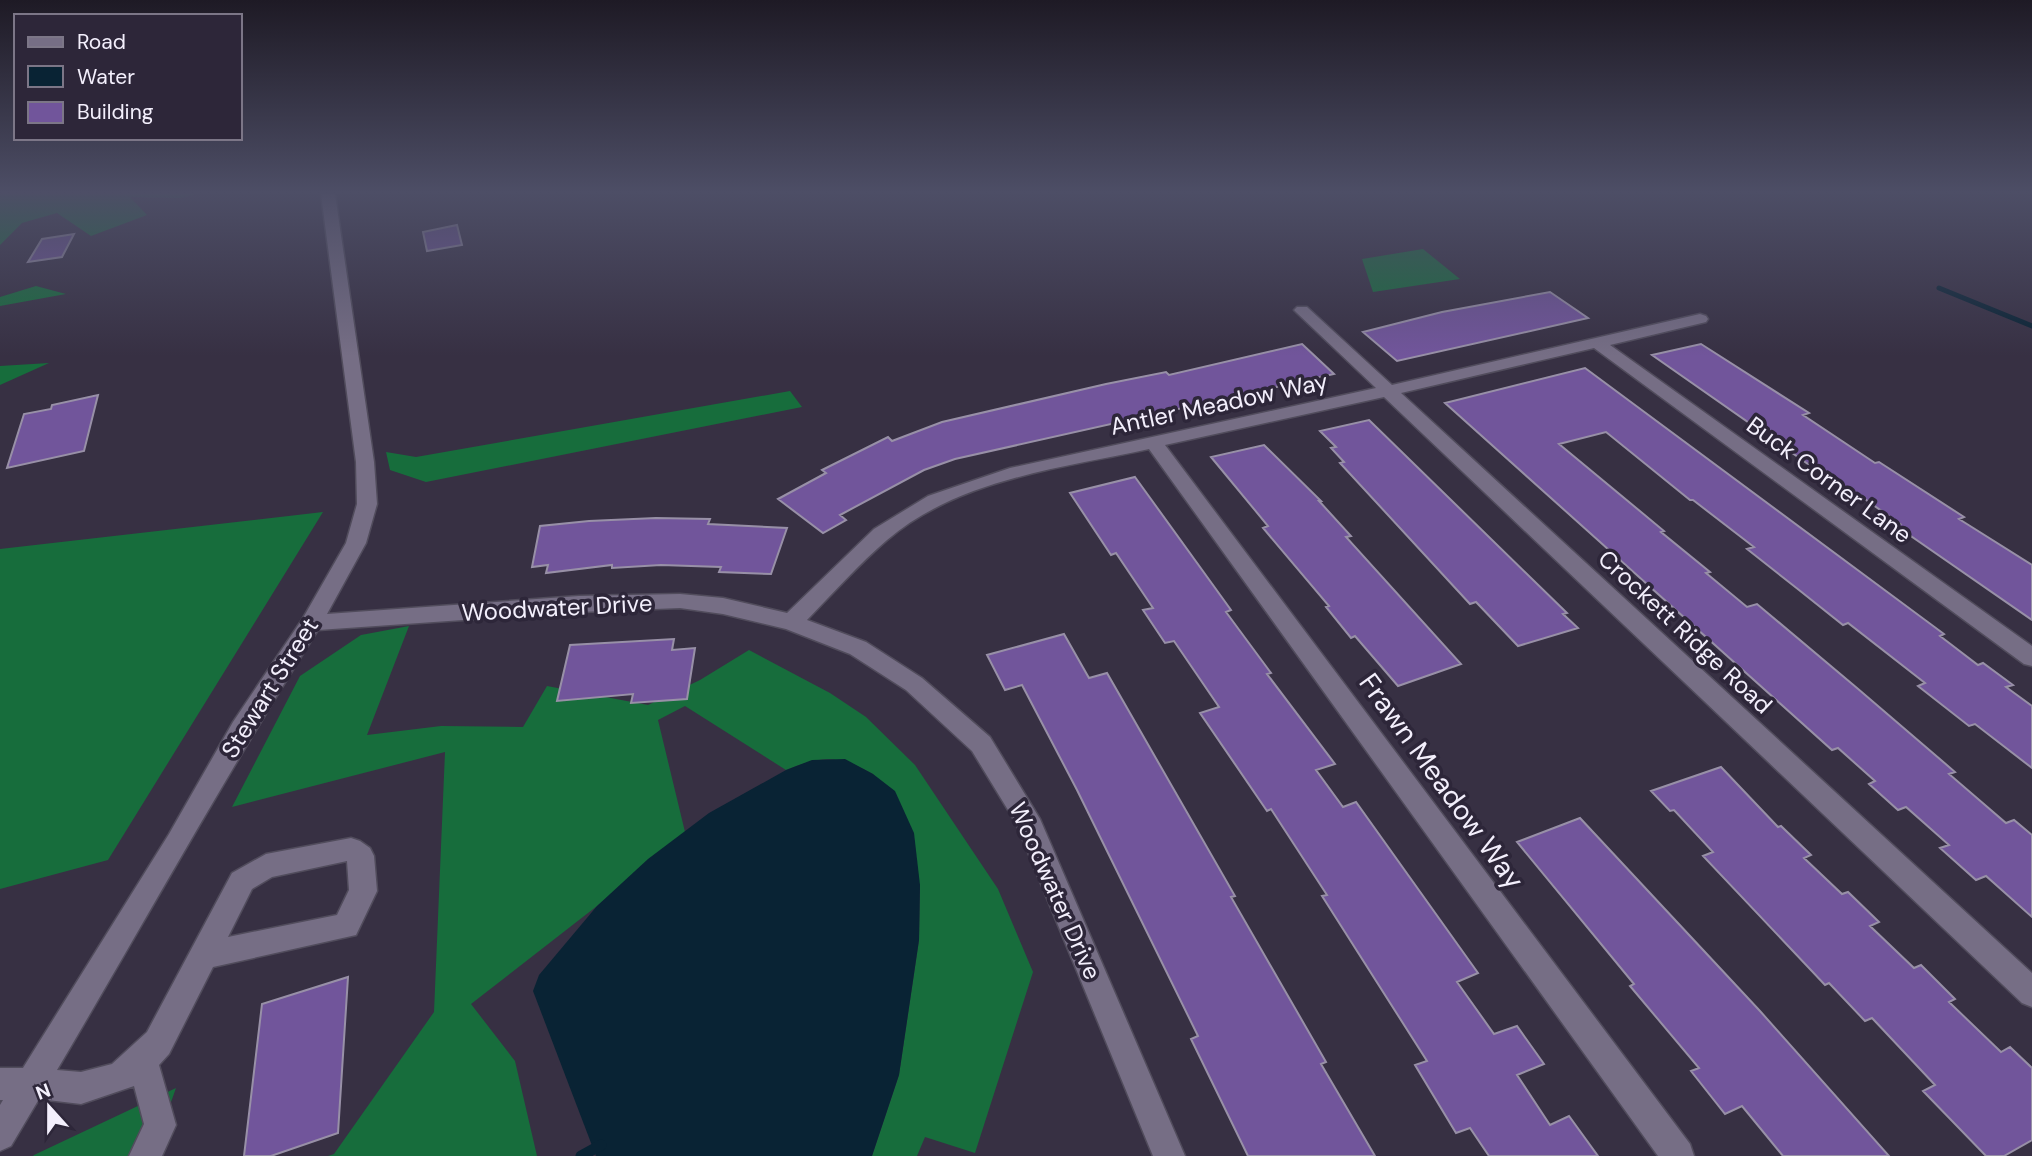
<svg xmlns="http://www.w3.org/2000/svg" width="2032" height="1156" font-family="'DM Sans',sans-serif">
  <rect width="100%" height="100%" fill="#373043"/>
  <path fill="#176d3c" d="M0 194H196L181 198 130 197 147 215 91 236 57 213 22 223 0 245Z
    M1423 249 1460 279 1373 292 1362 259Z
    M36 286 66 294 0 306V297Z
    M49 363 0 385V366Z
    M790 391 802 407 426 482 390 470 386 452 416 457Z
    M323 512 108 860 0 889V549Z
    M409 626 367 735 441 726 523 727 547 686 648 705 700 680 749 650 830 693 866 717 915 765 998 889 1033 972 975 1153 925 1137 917 1156H872L899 1075 919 940 920 885 873 774C837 755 824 755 786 770L685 706 658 720 685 832 597 906 471 1004 515 1061 537 1156H328L334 1154 434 1012 445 752 232 807 300 676 361 635Z
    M176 1088 152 1156H33L34 1155Z"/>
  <path fill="#092334" d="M845 759 873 774 895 791 914 833 920 885 919 940 899 1075 872 1156H596L533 991 539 975 597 906 648 859 709 813 786 770 812 760Z"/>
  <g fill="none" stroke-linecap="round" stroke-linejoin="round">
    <path stroke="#092334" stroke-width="5" d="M1939 288 2032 326"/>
    <path stroke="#092334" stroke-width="11" d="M581 1156 601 1145"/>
  </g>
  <path fill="#71559b" stroke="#9890a7" stroke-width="2" d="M457 225 462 245 427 251 423 232Z
    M74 234 62 257 28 262 42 239Z
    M1550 292 1588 318 1397 361 1363 332 1442 312Z
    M1302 344 1334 374 955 459 924 470 840 515 846 520 823 533 778 499 826 473 822 470 888 437 892 441 942 422 1106 384 1166 372 1169 375Z
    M1701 344 1809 413 1803 415 1875 463 1879 462 1964 517 1959 519 2032 565V620L1895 525 1900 524 1852 490 1848 492 1652 355Z
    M1585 368 1944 634 1940 636 1978 665 1983 663 2013 685 2006 687 2032 706V768L1975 724 1969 726 1918 686 1925 683 1848 623 1843 625 1799 590 1747 549 1754 547 1693 500H1690L1606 432 1559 444 1664 531 1661 532 1710 572 1706 573 1747 607 1757 604 1857 688 1955 772 1949 774 2006 823 2014 820 2032 835V917L1986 876 1976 880 1940 848 1949 845 1906 807 1898 810 1869 784 1875 781 1838 748 1832 750 1445 403Z
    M98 395 84 451 7 468 24 414 51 409 52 405Z
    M1369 420 1567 613 1563 614 1578 628 1518 646 1476 602 1470 604 1340 463 1344 462 1331 448 1336 447 1320 431Z
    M1264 445 1321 501H1319L1351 536 1346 537 1461 664 1398 686 1355 636 1351 638 1326 607 1329 606 1263 528 1268 526 1211 457Z
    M1135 477 1231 610 1226 612 1271 673 1267 674 1335 764 1316 770 1343 807 1356 802 1478 973 1457 982 1494 1034 1517 1026 1544 1064 1517 1075 1550 1125 1569 1116 1598 1156H1489L1470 1128 1456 1133 1415 1065 1427 1061 1322 896 1327 895 1271 809 1267 811 1200 713 1219 707 1174 641 1165 643 1143 610 1153 608 1116 553 1111 555 1070 493Z
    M656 518 710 519 708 524 787 528 771 574 719 572 721 567 661 565 612 568V565L546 573 548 565 532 567 540 526 589 521Z
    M1064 634 1089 678 1107 673 1235 896 1231 897 1326 1062 1321 1064 1375 1156H1248L1191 1039 1198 1036 1077 790 1022 685 1005 690 987 655Z
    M674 639 672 650 695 648 687 699 631 703 633 694 557 701 570 645Z
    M1721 767 1778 827 1781 826 1811 855 1804 858 1842 894 1848 892 1879 922 1870 926 1914 968 1921 965 1955 999 1949 1002 2001 1052 2010 1047 2032 1068V1140L2004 1156H1986L1923 1091 1935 1085 1872 1018 1865 1021 1829 983 1825 985 1703 856 1713 852 1674 810 1670 811 1651 791Z
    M1580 818 1760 1011 1889 1156H1783L1742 1106 1725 1114 1691 1071 1699 1068 1630 986 1634 984 1517 842Z
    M348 977 338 1133 271 1156H244L262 1004Z"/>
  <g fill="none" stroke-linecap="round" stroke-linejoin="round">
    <defs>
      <path id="minor" d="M321 194H335L374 462 377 504 366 543 327 614 579 596 680 594 723 598 787 613 874 529 928 496 1010 468 1376 388 1297 313 1294 310 1297 307H1307L1392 385 1700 314 1706 316 1708 319 1706 322 1610 345 2032 646V666L2024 664 1594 348 1401 393 2032 973V1007L2022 1003 1384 397 1165 445 1690 1144 1694 1156H1658L1149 449C1062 468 958 479 887 540 859 564 833 593 807 620L866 642 922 678 990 737 1040 819 1185 1156H1153L1016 823 972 751 906 690 850 654 786 629 723 614 680 608 579 612 318 630C226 774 144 923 57 1070L81 1072 112 1064 147 1032 232 873 266 854 351 838 360 841 370 848 374 856 377 891 356 935 213 967 169 1054 159 1065 176 1125 162 1156H129L144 1124 134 1086 81 1104 39 1099 11 1146 0 1151V1105L3 1100H0V1068H23L169 834 233 722 303 618 346 543 357 504 356 462ZM347 861 349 890 337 915 228 937 252 889 272 877Z"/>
    </defs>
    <use href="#minor" stroke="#514c5c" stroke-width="3"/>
    <use href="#minor" fill="#766e85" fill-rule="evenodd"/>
  </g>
  <linearGradient id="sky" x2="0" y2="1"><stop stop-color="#1e1a25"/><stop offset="0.54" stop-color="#4d4e66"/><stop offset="1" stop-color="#4d4e66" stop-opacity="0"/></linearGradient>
  <rect width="2032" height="356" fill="url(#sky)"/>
  <g text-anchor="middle" stroke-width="7" stroke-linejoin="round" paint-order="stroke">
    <g font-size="24" fill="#f3effc" stroke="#2d2639">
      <text transform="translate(1219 404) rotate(-12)" y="8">Antler Meadow Way</text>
      <text transform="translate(1829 480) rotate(36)" y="8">Buck Corner Lane</text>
      <text transform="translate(557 608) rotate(-3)" y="8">Woodwater Drive</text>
      <text transform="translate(1685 632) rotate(43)" y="8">Crockett Ridge Road</text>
      <text transform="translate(270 688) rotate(-58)" y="8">Stewart Street</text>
      <text transform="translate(1055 891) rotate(66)" y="8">Woodwater Drive</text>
    </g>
    <g font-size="28" fill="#f3effc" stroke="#2d2639">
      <text transform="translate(1442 781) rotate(54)" y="10">Frawn Meadow Way</text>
    </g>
  </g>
  <rect x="14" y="14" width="228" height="126" fill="#2d2639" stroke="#7c7687" stroke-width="2"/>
  <rect x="28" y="37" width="35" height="10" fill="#766e85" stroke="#7c7687" stroke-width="2"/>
  <text x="77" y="49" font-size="21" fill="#f3effc">Road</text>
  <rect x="28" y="66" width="35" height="21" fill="#092334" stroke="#7c7687" stroke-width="2"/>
  <text x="77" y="84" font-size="21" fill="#f3effc">Water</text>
  <rect x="28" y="102" width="35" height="21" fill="#71559b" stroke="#7c7687" stroke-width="2"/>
  <text x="77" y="119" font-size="21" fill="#f3effc">Building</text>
  <g transform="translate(49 1107) rotate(339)" stroke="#2d2639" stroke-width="5" paint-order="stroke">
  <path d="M0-5L12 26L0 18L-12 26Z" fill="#f3effc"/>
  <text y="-10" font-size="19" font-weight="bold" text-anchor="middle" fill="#f3effc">N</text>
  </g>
</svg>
